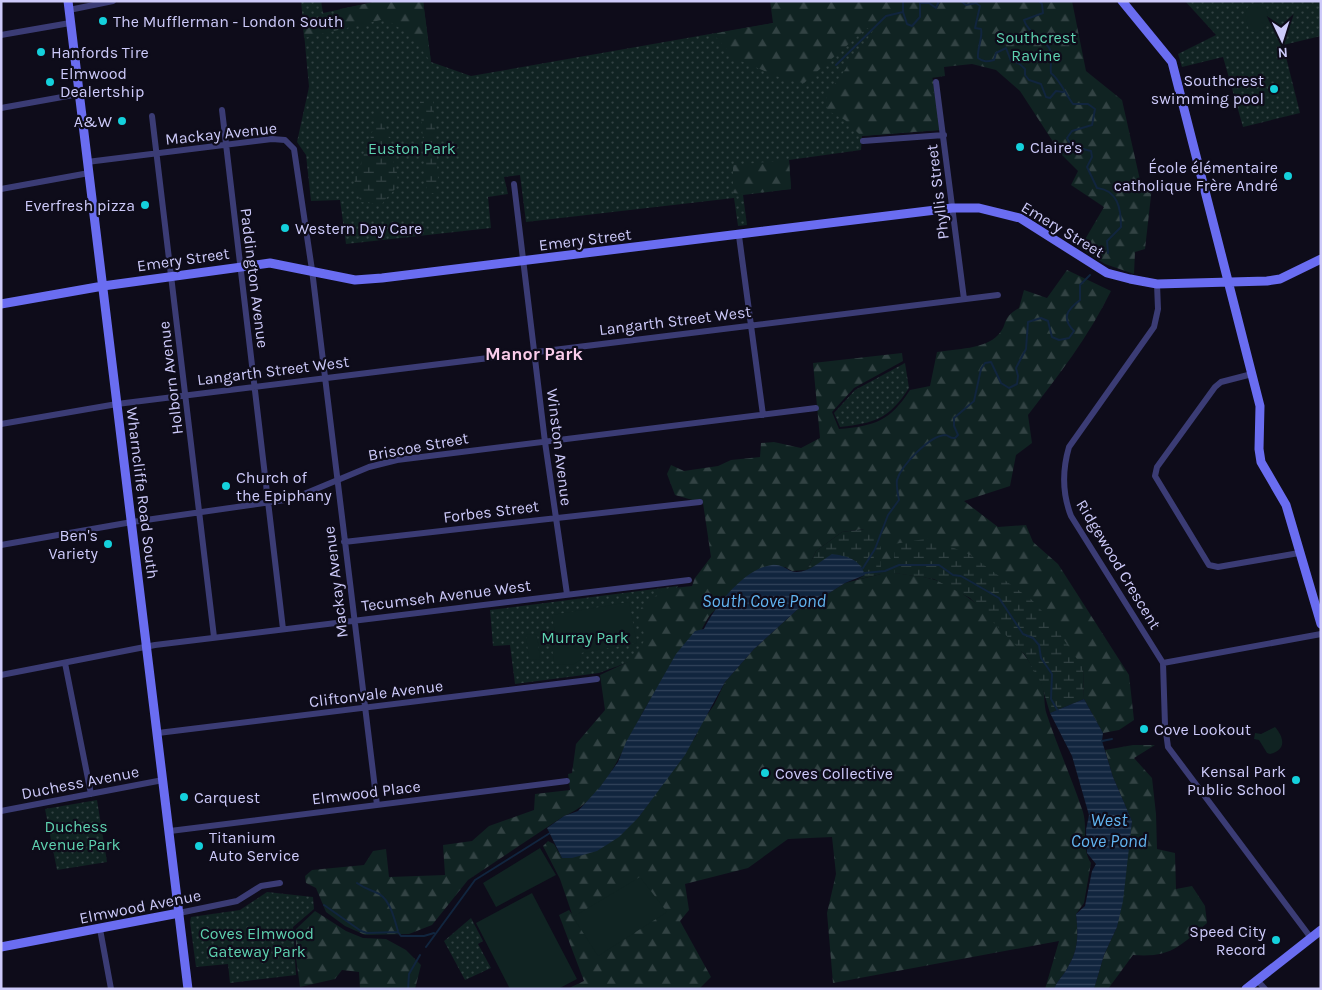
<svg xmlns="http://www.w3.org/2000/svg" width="1322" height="990" font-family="Karla,sans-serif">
  <defs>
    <pattern id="green-dots" width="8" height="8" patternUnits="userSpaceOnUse" patternTransform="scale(1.25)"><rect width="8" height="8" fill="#102322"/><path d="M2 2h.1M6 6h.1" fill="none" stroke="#324243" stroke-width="1.8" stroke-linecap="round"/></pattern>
    <pattern id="forest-firs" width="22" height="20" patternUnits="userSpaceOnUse" patternTransform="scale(1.25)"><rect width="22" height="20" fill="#102322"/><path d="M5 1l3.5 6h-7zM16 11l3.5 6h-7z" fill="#324243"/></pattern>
    <pattern id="wetland-marsh" width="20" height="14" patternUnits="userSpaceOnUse" patternTransform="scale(1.25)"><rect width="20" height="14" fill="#102322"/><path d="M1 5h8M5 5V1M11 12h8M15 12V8" fill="none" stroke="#324243"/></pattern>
    <pattern id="water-rules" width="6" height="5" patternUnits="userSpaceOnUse" patternTransform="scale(1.25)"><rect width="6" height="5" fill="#11253e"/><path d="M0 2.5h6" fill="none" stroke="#32435b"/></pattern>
  </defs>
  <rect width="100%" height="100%" fill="#0e0c1a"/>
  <path fill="url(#green-dots)" d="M301 1H321L323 13 379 1H423L431 62 471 76 773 23 923 12 940 130 862 136 861 150 789 160 791 189 743 195 747 225 738 226 734 198 526 222 520 175 504 177 508 194 488 197 491 228 346 244 340 200 311 201 306 155 297 142 309 87Z
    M1185 1H1321V36L1283 45 1300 113 1243 127 1223 57 1182 67 1178 54 1216 35Z
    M905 363 909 388C889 419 875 423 840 427L834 413 855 390Z
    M678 586 637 659 599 673 515 684 510 645 493 646 490 610Z
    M97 800 107 862 57 870 45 809Z
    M267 892 313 897 314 909 293 927 296 975 230 983 228 964 196 967 190 922 191 917 240 910Z
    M471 918 483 941 478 944 491 968 465 980 444 941Z"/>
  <path fill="url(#forest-firs)" d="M379 1H423L431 62 409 34 385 19 304 38 303 25 341 19 340 9Z
    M770 1H1072L1086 71 1122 100 1140 180 1152 187 1145 249 1135 252 1134 274 1105 264 1080 248 1104 207 1071 185 1078 171 1061 154 1020 91 996 70 972 64 944 67 945 76 931 78 940 130 861 136 845 120 828 111 826 96 873 31 867 28 804 83 786 80 736 59 713 34 773 23Z
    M789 160 791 189 743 194 733 193V165Z
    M1067 270 1111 291C1089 336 1059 375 1028 415L1032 443 1016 455 1010 486 964 501 998 527 1026 525 1033 542 1058 564 1129 675 1134 720 1119 730 1103 733 1084 699 1083 668 970 555 894 573C907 575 920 576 932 579 973 590 1023 645 1041 682 1046 693 1043 704 1047 715 1058 748 1072 779 1083 812 1088 829 1081 847 1091 863L1084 903 1076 914C1078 932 1079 948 1069 965 1065 974 1058 979 1054 989H1045L1059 941 833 983 827 913 836 874 832 837 788 839 748 868 685 884 689 910 680 921 711 977 699 989H567L584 981 559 915 569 910 572 914 560 879 543 846 548 841 554 844 562 858 638 818 696 736 699 726 714 705 725 682 754 649 798 609 815 602 845 583 881 574 864 529 842 532 816 551 807 570 792 571 785 567C763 581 733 594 714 611 707 616 703 629 698 636 682 657 664 678 650 700 626 738 608 799 564 816L468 880 432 925 409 934 365 935 345 926 326 912 316 888 306 883 305 876 312 870 364 865 373 851 386 849 389 877 445 875 443 845 472 841 489 826 534 810 535 794 570 790 568 774 572 773 576 744 605 710 600 675 632 660 646 638 639 622 641 608 664 589 692 586 695 578 711 557 703 503 675 495 667 474 671 465 684 471 718 466 731 460 760 457 761 443 774 442 801 448 820 438 813 363 902 353 903 361 854 388 832 412 839 429C875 426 890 421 910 390L930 386 937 352C956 349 985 349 998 335 1009 324 1000 319 1019 308L1024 290 1047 298Z
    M1133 745H1155L1134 758 1152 778 1156 814 1157 849 1175 853 1176 889 1192 886 1205 906 1207 923C1180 946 1171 958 1133 955L1108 989H1094L1104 955 1117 927 1132 821 1113 777 1105 750Z
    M315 911 346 931 363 938 386 939 406 950 421 965 415 989H360L359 972 342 970 335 979 300 987 296 958V929Z"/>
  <path fill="url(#wetland-marsh)" d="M420 101H433L438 178 434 193H427Z
    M373 116H383L385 130 392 140 388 149C393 161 402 177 395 189 390 196 385 197 382 205L361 202C358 194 353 183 355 174 358 166 363 165 362 155L374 149 370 135 376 126Z
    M865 529 881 547V574L856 580 865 575 807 570 816 551 842 532Z
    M931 538 970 555 1032 600 1052 622 1083 668 1084 699 1050 713 1041 683 1025 655 970 598 934 579 894 573V544Z"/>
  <path fill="#102322" d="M1257 3 1266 9C1272 22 1267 26 1256 33L1249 30C1246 18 1241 6 1257 3Z
    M629 602 637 643 581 653 580 660 574 664 554 665 552 645 556 639 552 615Z
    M537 634 540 659 529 660 526 635Z
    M1275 727C1284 737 1287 750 1270 754L1267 753 1259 740 1254 739 1255 733 1261 734Z
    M540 848 556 875 496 907 483 883Z
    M640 877 667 912 598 956 573 917Z
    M532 893 577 979 558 989H510L476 923Z"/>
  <path fill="url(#water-rules)" d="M832 554C847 556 860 559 865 575L845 583 815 602 798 609 754 649 725 682 685 755 638 818 619 837 597 851 572 858H562L547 828 564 816 578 811 600 787 618 762 626 742 676 654 695 631 704 629C715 606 745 568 772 565 779 564 785 568 791 571 805 576 821 561 832 554Z
    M1084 699 1103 733 1102 741 1113 777 1132 821 1123 901 1117 927 1104 955 1094 989H1054C1058 979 1065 974 1069 965 1079 948 1078 932 1076 914L1085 906 1092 871 1096 864 1087 853 1086 830 1089 815 1072 756 1050 713Z"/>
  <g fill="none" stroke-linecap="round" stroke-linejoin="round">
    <path stroke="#11253e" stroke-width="2" d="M903 1V12L907 24 912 26 920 17V3H929L936 8 939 1
      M961 1 966 5 976 3 980 6 975 28 981 29C983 37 977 49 978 58 983 62 987 62 994 60L996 53 1006 48 1011 61C1018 62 1020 64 1025 69V75L1029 80 1041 84 1046 97 1050 98 1056 91 1063 92
      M1039 1 1042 4 1043 13 1024 20C1028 35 1048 38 1051 53 1052 59 1050 66 1051 73 1061 81 1065 94 1073 104H1088L1095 109 1092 125 1072 131 1067 138 1071 146 1091 151 1092 157 1087 167 1097 188C1118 190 1121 209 1121 227L1107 241 1108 253
      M836 65 886 16 903 12
      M863 568 875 549 888 515 899 500C898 494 896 486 897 480 901 466 929 436 945 435 949 435 950 439 955 438L958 435 954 426V418L974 401 981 369 985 363 991 362 1001 383 1009 388 1017 384 1018 376 1016 368 1026 349 1028 322 1041 318 1048 321 1052 337 1059 340 1069 338 1074 331C1061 318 1067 310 1080 300V285L1090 275
      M864 573 885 571 899 565H939L953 575 961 576 999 598 1023 634 1033 638 1039 645 1041 658 1052 674 1051 699 1058 711
      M1102 741 1112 739
      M357 883C364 888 368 889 375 892 390 897 394 918 398 931
      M324 905 361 931 367 933 398 932 401 936H424L434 933
      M426 947 475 880 550 833
      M408 989 409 974 420 955"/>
    <path stroke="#3b3c75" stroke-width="6" d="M69 10 113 1
      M1 35 70 23
      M936 82 964 299
      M1 108 79 94
      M222 110 283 629
      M152 116 214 637
      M863 141 944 135
      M87 162 272 139 285 140 294 149 312 270 377 805
      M514 184 545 442 567 594
      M1 189 89 173
      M739 236 763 415
      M1157 284 1158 309 1154 327 1069 447C1062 471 1062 493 1071 516L1163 663
      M1252 374 1221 382 1215 387 1157 467 1155 476 1209 565 1218 567 1299 553
      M1 424 117 404 998 295
      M344 542 700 502
      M1 545 132 522 292 499 369 467 397 460 816 408
      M65 663 91 794
      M1163 663 1165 725 1168 747 1311 938
      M1163 663 1321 634
      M1 675 155 645 689 580
      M158 733 597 679
      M1 811 163 780
      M170 831 567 781
      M179 913 237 901 261 886 280 883
      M100 929 111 989
      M1257 980 1265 989"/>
    <path stroke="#6a6df1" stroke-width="9" d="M68 1 188 989
      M1122 1 1172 62 1260 406 1259 449 1261 462 1286 505 1321 624
      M1 304 103 286 270 263 355 280 382 278 952 208H979L1020 218 1107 273 1130 279 1157 284 1267 281 1280 279 1321 259
      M1 947 179 913
      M1246 989 1321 930"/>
  </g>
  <g fill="#14d1dc" stroke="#0e0c1a" stroke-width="2">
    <circle cx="103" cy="21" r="5"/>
    <circle cx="41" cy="52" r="5"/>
    <circle cx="50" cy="82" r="5"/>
    <circle cx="1274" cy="89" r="5"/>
    <circle cx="122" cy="121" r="5"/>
    <circle cx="1020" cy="147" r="5"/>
    <circle cx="1288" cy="176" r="5"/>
    <circle cx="145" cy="205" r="5"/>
    <circle cx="285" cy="228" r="5"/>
    <circle cx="226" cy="486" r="5"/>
    <circle cx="108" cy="544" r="5"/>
    <circle cx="1144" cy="729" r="5"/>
    <circle cx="765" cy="773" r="5"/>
    <circle cx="1296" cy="780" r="5"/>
    <circle cx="184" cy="797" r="5"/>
    <circle cx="199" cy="846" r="5"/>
    <circle cx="1276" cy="940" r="5"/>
  </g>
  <g text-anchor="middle" stroke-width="4.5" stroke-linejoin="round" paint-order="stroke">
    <g font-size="16" fill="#cdcafa" stroke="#0e0c1a" text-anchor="start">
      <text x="113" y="27">The Mufflerman - London South</text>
      <text x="51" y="58">Hanfords Tire</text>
      <text x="60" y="79">Elmwood<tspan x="60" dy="18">Dealertship</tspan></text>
      <text x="1264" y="86" text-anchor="end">Southcrest<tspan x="1264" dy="18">swimming pool</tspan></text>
      <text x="112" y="127" text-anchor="end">A&amp;W</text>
      <text x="1030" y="153">Claire's</text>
      <text x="1278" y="173" text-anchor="end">École élémentaire<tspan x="1278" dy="18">catholique Frère André</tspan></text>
      <text x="135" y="211" text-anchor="end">Everfresh pizza</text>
      <text x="295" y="234">Western Day Care</text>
      <text x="236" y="483">Church of<tspan x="236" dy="18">the Epiphany</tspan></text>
      <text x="98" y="541" text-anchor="end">Ben's<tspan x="98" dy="18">Variety</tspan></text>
      <text x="1154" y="735">Cove Lookout</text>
      <text x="1286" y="777" text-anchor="end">Kensal Park<tspan x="1286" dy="18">Public School</tspan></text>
      <text x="775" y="779">Coves Collective</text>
      <text x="194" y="803">Carquest</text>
      <text x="209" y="843">Titanium<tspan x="209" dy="18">Auto Service</tspan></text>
      <text x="1266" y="937" text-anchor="end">Speed City<tspan x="1266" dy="18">Record</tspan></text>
    </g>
    <g font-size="16" fill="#5ed2b0" stroke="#0e0c1a">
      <text x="1036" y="43">Southcrest<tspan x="1036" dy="18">Ravine</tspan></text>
      <text x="412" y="154">Euston Park</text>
      <text x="585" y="643">Murray Park</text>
      <text x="76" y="832">Duchess<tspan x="76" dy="18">Avenue Park</tspan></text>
      <text x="257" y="939">Coves Elmwood<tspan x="257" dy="18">Gateway Park</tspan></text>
    </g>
    <g font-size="16" fill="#cdcafa" stroke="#0e0c1a">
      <text transform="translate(221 133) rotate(-6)" y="6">Mackay Avenue</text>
      <text transform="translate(937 192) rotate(-97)" y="6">Phyllis Street</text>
      <text transform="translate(1063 229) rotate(31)" y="6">Emery Street</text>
      <text transform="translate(585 239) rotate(-7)" y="6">Emery Street</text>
      <text transform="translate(183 259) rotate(-8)" y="6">Emery Street</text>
      <text transform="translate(255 278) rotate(83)" y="6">Paddington Avenue</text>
      <text transform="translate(675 320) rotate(-7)" y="6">Langarth Street West</text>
      <text transform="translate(273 370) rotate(-7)" y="6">Langarth Street West</text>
      <text transform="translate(170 378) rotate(-97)" y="6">Holborn Avenue</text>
      <text transform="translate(418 446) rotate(-10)" y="6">Briscoe Street</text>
      <text transform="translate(560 447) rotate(83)" y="6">Winston Avenue</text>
      <text transform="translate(143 493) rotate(83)" y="6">Wharncliffe Road South</text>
      <text transform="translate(491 511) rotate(-7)" y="6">Forbes Street</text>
      <text transform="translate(1119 564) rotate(59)" y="6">Ridgewood Crescent</text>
      <text transform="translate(335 582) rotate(-97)" y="6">Mackay Avenue</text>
      <text transform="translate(446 595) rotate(-7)" y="6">Tecumseh Avenue West</text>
      <text transform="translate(376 693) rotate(-7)" y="6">Cliftonvale Avenue</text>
      <text transform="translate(80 782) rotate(-11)" y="6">Duchess Avenue</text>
      <text transform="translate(366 792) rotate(-7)" y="6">Elmwood Place</text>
      <text transform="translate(140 906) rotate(-11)" y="6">Elmwood Avenue</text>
    </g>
    <g font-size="18" font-weight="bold" fill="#facceb" stroke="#0e0c1a">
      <text x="534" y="360">Manor Park</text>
    </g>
    <g font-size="18" font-style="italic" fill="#62b5f1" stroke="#0e0c1a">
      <text x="764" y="607">South Cove Pond</text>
      <text x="1109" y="826">West<tspan x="1109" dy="21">Cove Pond</tspan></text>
    </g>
  </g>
  <rect width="1322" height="990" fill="none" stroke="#cdcafa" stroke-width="5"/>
  <g transform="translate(1282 40) rotate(176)" stroke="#0e0c1a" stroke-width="4" paint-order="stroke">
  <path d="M0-4L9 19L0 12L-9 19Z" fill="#cdcafa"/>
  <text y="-8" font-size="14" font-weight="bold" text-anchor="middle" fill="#cdcafa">N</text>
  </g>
</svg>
